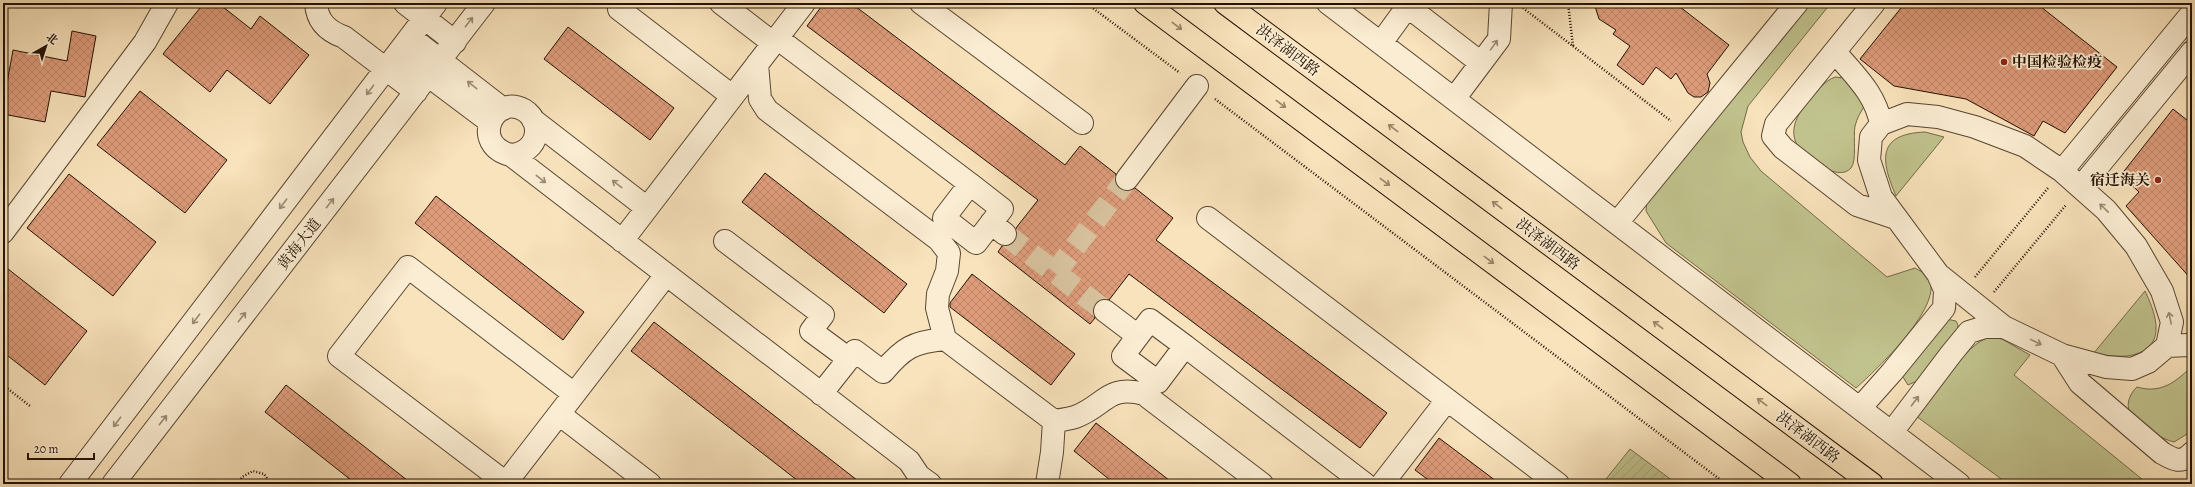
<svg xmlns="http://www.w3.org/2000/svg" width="2195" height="487" font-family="Alegreya,'Noto Serif SC',serif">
  <defs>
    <pattern id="garden-furrows" width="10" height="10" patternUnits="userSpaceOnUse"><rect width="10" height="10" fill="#c1c38e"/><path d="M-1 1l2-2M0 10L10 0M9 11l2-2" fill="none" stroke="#a6a679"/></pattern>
    <pattern id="building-cross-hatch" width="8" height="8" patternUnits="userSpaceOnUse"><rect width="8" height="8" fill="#de9c7b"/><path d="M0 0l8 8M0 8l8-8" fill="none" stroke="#be8569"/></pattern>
  </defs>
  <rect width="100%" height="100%" fill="#f9e3bc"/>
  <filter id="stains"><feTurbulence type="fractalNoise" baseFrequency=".005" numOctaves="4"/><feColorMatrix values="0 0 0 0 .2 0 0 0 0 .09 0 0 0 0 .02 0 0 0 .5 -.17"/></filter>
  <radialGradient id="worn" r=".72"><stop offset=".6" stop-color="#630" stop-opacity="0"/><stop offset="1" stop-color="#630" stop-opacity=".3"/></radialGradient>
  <path fill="#c1c38e" stroke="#726a48" d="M1805 3H1831L1748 106 1741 132 1743 142 1750 157 1761 171 1887 277 1915 268C1918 270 1925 273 1928 276 1947 304 1875 371 1856 388L1666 243 1646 211 1647 197Z
    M1835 77 1844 78 1866 104C1861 111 1857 118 1855 126 1853 137 1857 161 1851 168 1838 184 1799 154 1795 140 1790 125 1801 109 1810 99 1818 91 1824 81 1835 77Z
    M1925 132 1944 137 1896 196C1881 161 1876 134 1925 132Z
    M2145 291C2158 318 2167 350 2127 356 2117 357 2104 355 2093 354Z
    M1946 319 1956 321 1958 325 1957 333 1917 381 1908 385 1901 374Z
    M1990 337 2002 339 2030 355 2014 375 2148 484H2008L1916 416C1932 396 1967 342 1990 337Z
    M2192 366V431L2174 442C2161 439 2136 424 2130 412 2125 404 2131 392 2137 387 2161 394 2176 382 2192 366Z"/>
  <path fill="url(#garden-furrows)" stroke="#726a48" d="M1630 449 1677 484H1602Z"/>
  <path fill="url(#building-cross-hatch)" stroke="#231103" d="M204 3H218L251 29 260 16 309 55 270 104 227 70 210 92 163 54Z
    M824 3H851L1065 165 1080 146 1116 174 1115 184 1119 189 1126 191 1135 188 1173 218 1156 240 1387 413 1360 448 1129 274 1109 300 1101 299 1095 303 1093 310 1095 318 1090 324 998 252 1002 246H1009L1015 241 1017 235 1016 228 1038 200 807 26Z
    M1594 3H1675L1729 45 1707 74 1710 83 1708 92 1701 97H1694L1688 93 1676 73 1671 79 1656 67 1643 85 1617 65 1630 46 1613 34 1616 30 1599 19Z
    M1905 3H2036L2117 67 2065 133 2043 121 2034 136 1966 99 1894 86 1860 59Z
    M568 27 674 108 650 140 544 59Z
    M72 31 96 36 85 97 51 91 45 122 3 114V82L7 83 13 50 67 61Z
    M140 91 227 160 185 213 97 145Z
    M2173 109 2192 124V280L2126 206 2139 192 2121 175Z
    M765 173 907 284 884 313 742 202Z
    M69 174 156 242 113 296 27 228Z
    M436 196 584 312 563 340 415 223Z
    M3 265 87 331 45 385 3 352Z
    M972 274 1075 354 1051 385 950 307V303Z
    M654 322 862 484H802L631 351Z
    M286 385 412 484H356L265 412Z
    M1096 423 1174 484H1115L1074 451Z
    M1439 438 1500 484H1434L1415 470Z"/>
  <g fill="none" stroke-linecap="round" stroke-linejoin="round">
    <path stroke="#d9c4a0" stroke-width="22" stroke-dasharray="22 11" stroke-linecap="butt" d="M1005 234 1105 311
      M1055 273 1127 179"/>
    <defs>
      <path id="minor" d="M316 3C317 21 327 31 344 37L416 92
        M405 3 455 42
        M624 3 619 9 732 96
        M721 3 773 43
        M921 3 1082 123
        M1328 3 1959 484
        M1874 3 1776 124 1773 136 1783 148 1857 205 1896 218
        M1407 6 1481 63
        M410 37 503 109
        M777 38 970 184
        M1381 43 1410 3
        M1835 52C1855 76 1875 93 1881 124
        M398 53 490 122
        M757 64 760 99 767 110 939 240 949 253 947 271 938 294 937 308 945 339 1054 421C1061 420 1069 419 1075 417 1104 407 1107 384 1144 394L1262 484
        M1454 99 1499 39 1501 3
        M533 120 647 208
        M511 155C526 154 540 142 535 124 534 119 529 113 524 110 493 93 470 145 511 155L909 461 919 476 930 484
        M2062 171 2192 13
        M1127 179 1197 86
        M970 184 1002 209 976 243 944 218Z
        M2081 187 2192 52
        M1208 218 1558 484
        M991 223 1005 234
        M1617 223 1797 3
        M3 232 145 42 167 3
        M622 241 804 3
        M725 241 823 315 811 331 849 359
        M1938 274 2004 327
        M1105 311 1138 336
        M1150 320 1185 346 1158 382 1123 356Z
        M1185 346 1365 484
        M2167 346 2188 345 2192 346
        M2062 355 2080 383 2162 453C2174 460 2181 464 2192 453
        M821 394 855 351 883 372C903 348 913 342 945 339
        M1860 408 1892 372 1944 308 1945 290 1938 274 1881 197 1869 160 1871 137 1881 124 1907 114 1938 117 1975 127 2025 146 2062 171 2106 210 2136 246 2162 291 2172 322 2167 346 2148 362 2132 369 2106 367 2062 355 2004 327H1985L1969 332 1951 354 1892 432
        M559 414 650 484
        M506 483 339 356 408 267 574 394
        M70 484 436 3
        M113 484 484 3
        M505 484 666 275
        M1047 484 1052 452 1054 421
        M1382 484 1447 400"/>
      <path id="major" d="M1145 3 1790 484
        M1225 3 1872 484"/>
    </defs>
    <use href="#minor" stroke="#584631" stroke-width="24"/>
    <use href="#major" stroke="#231103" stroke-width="24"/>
    <path stroke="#231103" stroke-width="2.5" stroke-dasharray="1 2" stroke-linecap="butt" d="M1086 3 1180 73
      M1568 3 1573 46
      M1523 8 1671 121
      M1215 99 1726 484
      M1975 277 2048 188
      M1994 292 2066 205
      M3 385 30 406
      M238 484 242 477 253 471 264 474 271 484
      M271 484H290"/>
    <use href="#minor" stroke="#fbedd3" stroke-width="22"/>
    <use href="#major" stroke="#f9e3bc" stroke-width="22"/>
  </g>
  <defs><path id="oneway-shaft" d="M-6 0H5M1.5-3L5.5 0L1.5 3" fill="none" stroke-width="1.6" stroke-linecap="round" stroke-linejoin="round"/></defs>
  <g stroke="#9a8a75">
    <use href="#oneway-shaft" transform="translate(469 22) rotate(-52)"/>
    <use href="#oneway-shaft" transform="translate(1494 45) rotate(-54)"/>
    <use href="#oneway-shaft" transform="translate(472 85) rotate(-142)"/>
    <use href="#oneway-shaft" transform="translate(370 90) rotate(127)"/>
    <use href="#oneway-shaft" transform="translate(541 179) rotate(38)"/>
    <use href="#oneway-shaft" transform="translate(617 184) rotate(-142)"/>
    <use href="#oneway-shaft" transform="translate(330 203) rotate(-52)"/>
    <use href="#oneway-shaft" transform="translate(283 204) rotate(127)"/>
    <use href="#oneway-shaft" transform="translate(2104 208) rotate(-136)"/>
    <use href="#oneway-shaft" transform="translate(242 317) rotate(-52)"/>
    <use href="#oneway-shaft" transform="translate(2170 318) rotate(-102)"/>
    <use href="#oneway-shaft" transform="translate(196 319) rotate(127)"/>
    <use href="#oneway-shaft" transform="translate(2036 342) rotate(26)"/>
    <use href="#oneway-shaft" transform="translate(1915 401) rotate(-53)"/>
    <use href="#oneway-shaft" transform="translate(163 420) rotate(-52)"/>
    <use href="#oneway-shaft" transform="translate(117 422) rotate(127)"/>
  </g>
  <g stroke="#998469">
    <use href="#oneway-shaft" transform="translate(1177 26) rotate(37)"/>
    <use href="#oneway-shaft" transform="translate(1281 104) rotate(37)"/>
    <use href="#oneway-shaft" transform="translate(1393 128) rotate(-143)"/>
    <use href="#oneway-shaft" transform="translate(1385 182) rotate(37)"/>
    <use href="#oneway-shaft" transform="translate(1497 205) rotate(-143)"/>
    <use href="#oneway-shaft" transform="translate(1489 260) rotate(37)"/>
    <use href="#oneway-shaft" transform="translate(1658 325) rotate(-143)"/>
    <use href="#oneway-shaft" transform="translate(1762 402) rotate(-143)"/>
  </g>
  <g fill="#8f2418" stroke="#fbedd3" stroke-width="1.5">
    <circle cx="2004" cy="62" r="4"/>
    <circle cx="2158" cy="180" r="4"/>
  </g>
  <g text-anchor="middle" stroke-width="3.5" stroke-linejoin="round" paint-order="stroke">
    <g font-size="15" fill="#231103" stroke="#fbedd3">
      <text transform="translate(1288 50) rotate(37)" y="5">洪泽湖西路</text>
      <text transform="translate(299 244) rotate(-52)" y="5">黄海大道</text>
      <text transform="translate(1548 244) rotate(37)" y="5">洪泽湖西路</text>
      <text transform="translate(1808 437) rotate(37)" y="5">洪泽湖西路</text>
    </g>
    <g font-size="15" font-weight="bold" fill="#231103" stroke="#fbedd3" text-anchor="start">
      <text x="2012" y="67">中国检验检疫</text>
      <text x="2150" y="185" text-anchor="end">宿迁海关</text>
    </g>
  </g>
  <rect width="2195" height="487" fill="none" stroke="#f9e3bc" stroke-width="16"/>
  <rect x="4" y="4" width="2187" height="479" fill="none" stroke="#231103" stroke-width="2"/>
  <rect x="8" y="8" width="2179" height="471" fill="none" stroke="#231103"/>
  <g transform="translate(46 46) rotate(39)" stroke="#fbedd3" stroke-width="3" paint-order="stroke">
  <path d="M0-3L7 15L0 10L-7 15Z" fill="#231103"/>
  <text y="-6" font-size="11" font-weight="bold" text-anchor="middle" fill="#231103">北</text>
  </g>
  <path d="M28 453v6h66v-6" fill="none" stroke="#231103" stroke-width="2"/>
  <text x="34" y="453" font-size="12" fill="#231103" stroke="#fbedd3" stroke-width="3" paint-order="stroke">20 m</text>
  <rect width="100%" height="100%" filter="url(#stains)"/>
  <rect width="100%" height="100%" fill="url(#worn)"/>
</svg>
